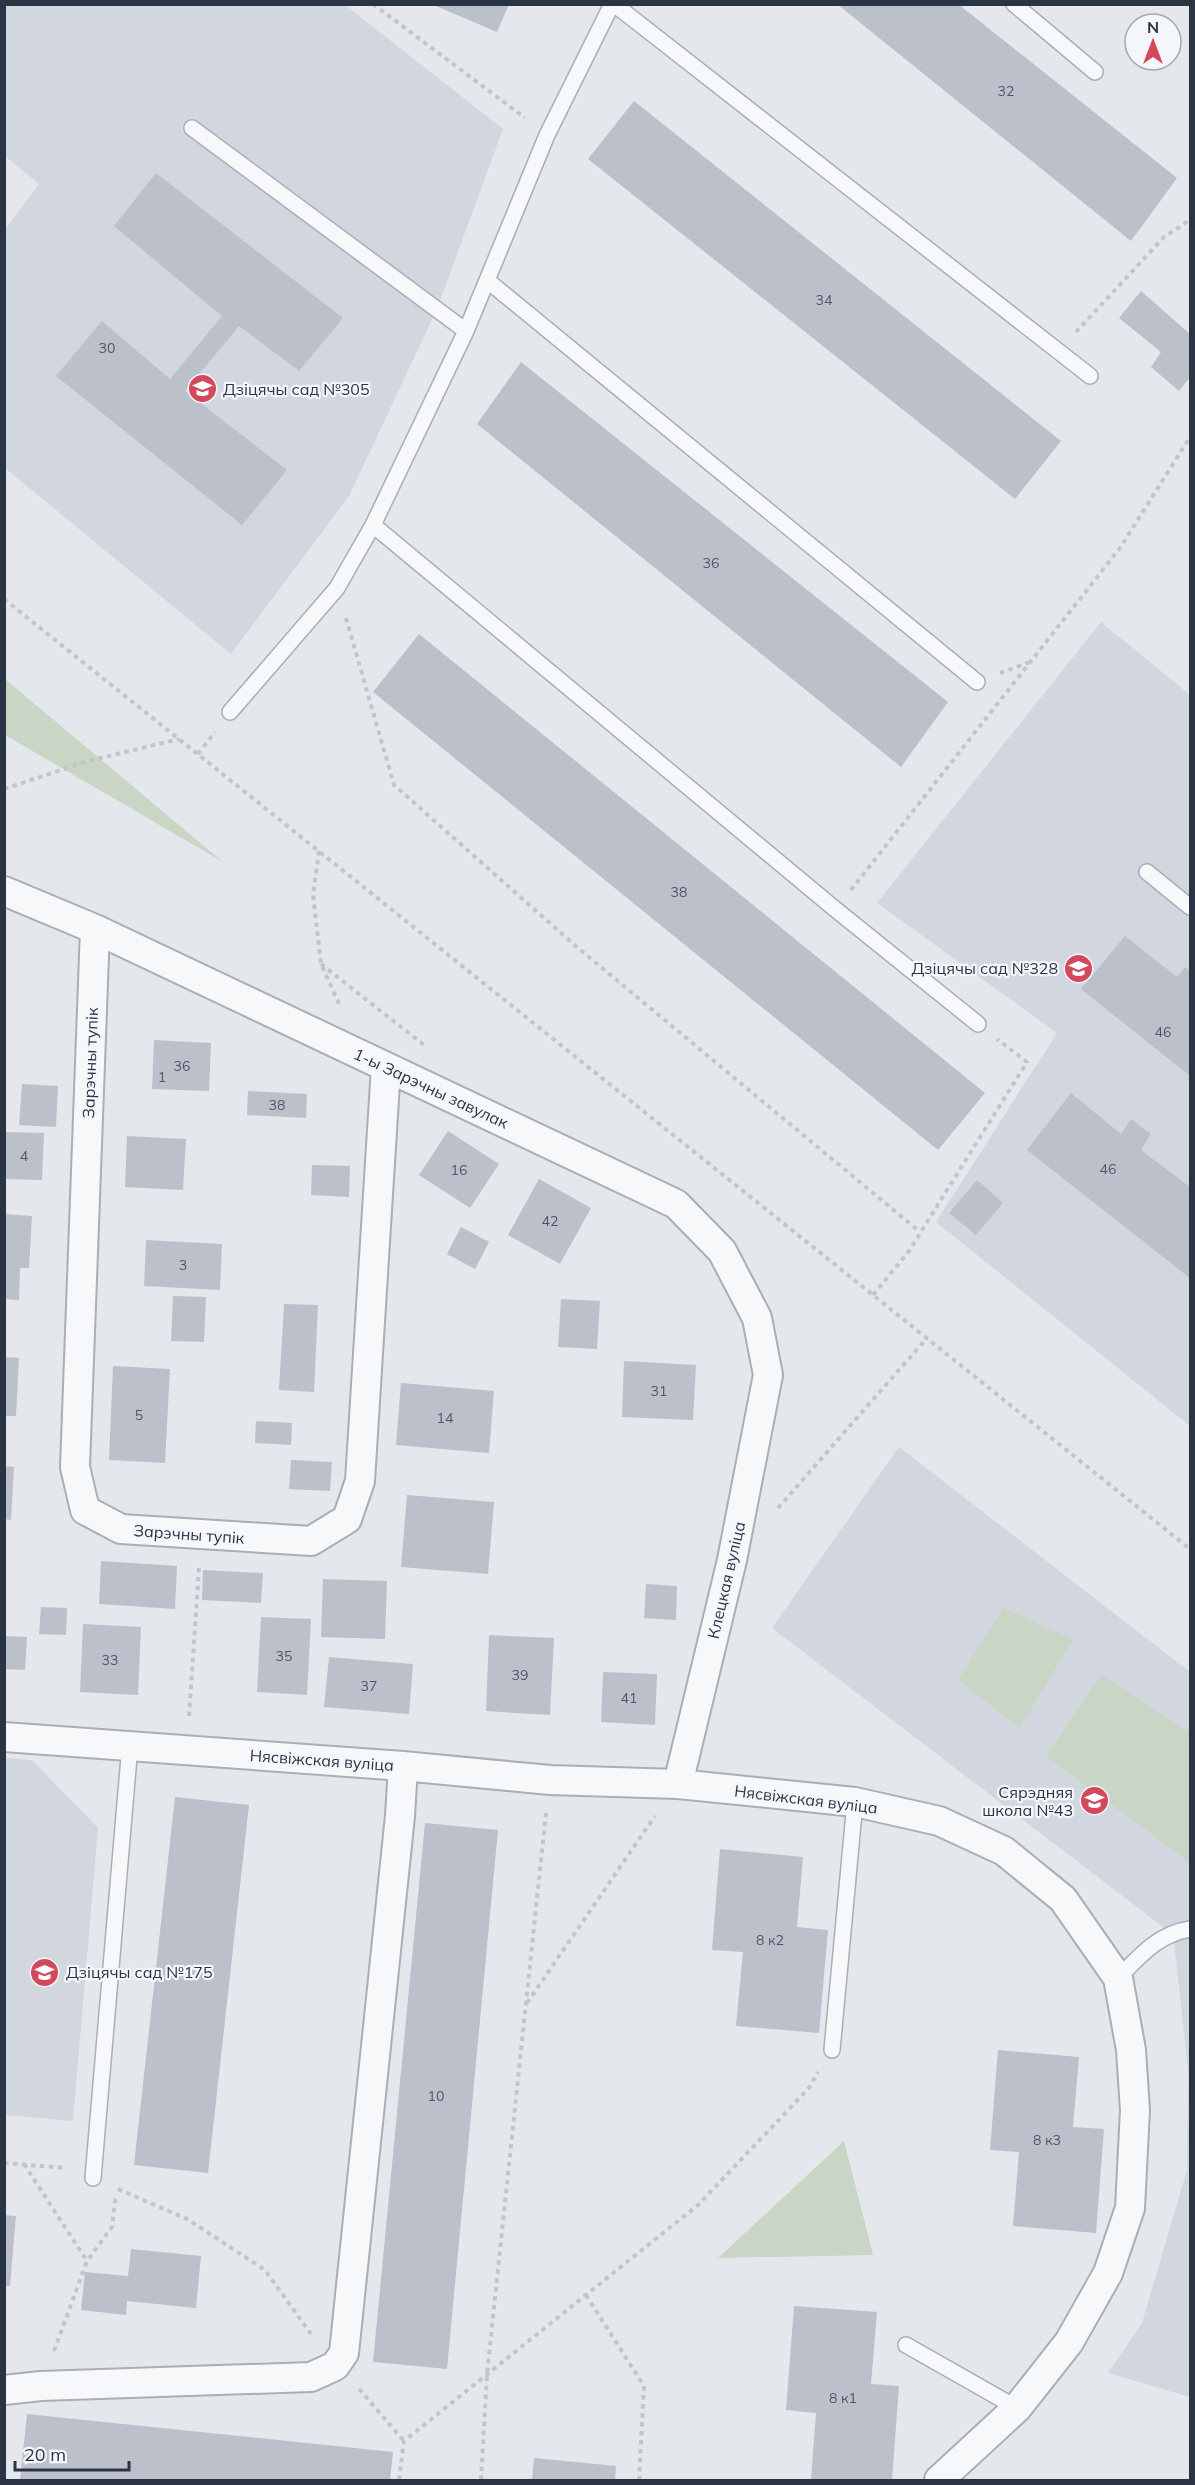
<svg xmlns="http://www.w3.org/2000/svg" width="1195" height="2485" font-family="Mulish,sans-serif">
  <rect width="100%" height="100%" fill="#e4e7ec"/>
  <path fill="#d2d6de" d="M5 5H345L503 129 437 309 349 496 231 654 5 468 4 231 39 184 5 156Z
    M1101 622 1190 695V1426L936 1222 1057 1033 877 903Z
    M899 1447 1190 1672V2397L1108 2373 1142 2323 1187 2170 1188 2069 1173 1932 1167 1930 772 1628Z
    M5 1758 32 1760 98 1828 73 2121 5 2115Z"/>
  <path fill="#c9d6c5" d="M5 679 223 862 5 735Z
    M1003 1608 1073 1639 1020 1728 958 1680Z
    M1102 1674 1190 1733V1863L1046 1756Z
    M844 2141 873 2255 718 2258Z"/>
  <path fill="#bbc0ca" d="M437 4H509L497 32 436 6Z
    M837 4H958L1177 178 1131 241Z
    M634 101 1061 441 1015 499 588 159Z
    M156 173 343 318 299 371 239 326 185 391 287 470 242 525 56 376 102 321 170 379 222 316 114 226Z
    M1141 291 1190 334V377L1179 391 1151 367 1161 352 1119 318Z
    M521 362 948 702 901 767 477 424Z
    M419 634 985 1093 938 1150 373 692Z
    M1125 936 1177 977 1185 967 1190 971V1076L1081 989Z
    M154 1040 211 1043 209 1091 152 1089Z
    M22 1084 58 1086 56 1127 19 1125Z
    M248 1091 307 1094 306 1118 247 1115Z
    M1071 1093 1121 1134 1131 1119 1151 1134 1141 1150 1190 1187V1278L1027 1150Z
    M448 1131 499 1164 470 1208 419 1175Z
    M4 1132 44 1133 42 1180 4 1179Z
    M127 1136 186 1139 183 1190 125 1187Z
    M312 1165 350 1166 349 1197 311 1195Z
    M539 1179 591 1208 560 1264 508 1235Z
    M977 1180 1003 1203 976 1235 949 1213Z
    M4 1214 32 1216 29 1268H20L19 1300 4 1299Z
    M461 1227 489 1242 475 1269 447 1254Z
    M146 1240 222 1244 220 1290 144 1286Z
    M173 1296 206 1297 204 1342 171 1341Z
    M561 1299 600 1301 597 1349 558 1347Z
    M284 1304 318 1305 314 1392 279 1390Z
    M4 1357 19 1358 16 1416H4Z
    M624 1361 696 1365 693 1420 622 1417Z
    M113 1366 170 1369 165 1463 109 1460Z
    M401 1383 494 1391 489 1453 396 1445Z
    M256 1421 292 1423 291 1445 255 1443Z
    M291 1460 332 1462 330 1491 289 1489Z
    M4 1466 14 1467 11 1520 4 1519Z
    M407 1495 494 1502 488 1574 401 1567Z
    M101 1561 177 1566 175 1609 99 1604Z
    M203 1570 263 1573 261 1603 202 1600Z
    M323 1579 387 1581 385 1639 321 1637Z
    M646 1584 677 1586 676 1620 644 1618Z
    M41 1607 67 1608 66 1635 39 1634Z
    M261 1617 311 1619 307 1695 257 1692Z
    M83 1624 141 1627 138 1695 80 1692Z
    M489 1635 554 1638 550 1715 486 1711Z
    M4 1636 27 1637 25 1670 4 1669Z
    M329 1657 413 1664 409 1714 324 1707Z
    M603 1672 657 1674 655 1725 601 1722Z
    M175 1797 249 1805 208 2173 134 2165Z
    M425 1823 498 1830 447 2369 373 2362Z
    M720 1849 803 1857 797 1927 828 1930 819 2033 736 2026 743 1952 712 1950Z
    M998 2050 1079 2057 1073 2127 1104 2129 1096 2233 1013 2226 1019 2152 990 2150Z
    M4 2215 16 2216 10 2286H4Z
    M131 2249 201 2256 196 2308 127 2301 126 2315 81 2310 85 2272 128 2276Z
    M794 2306 877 2312 871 2384 899 2386 892 2480H811L816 2413 786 2410Z
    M27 2414 393 2452 390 2480H20Z
    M534 2458 616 2466 615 2480H532Z"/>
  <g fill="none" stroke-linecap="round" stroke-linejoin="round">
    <defs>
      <path id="service" d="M614 4 1090 376
        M1014 4 1095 72
        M192 128 466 331
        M488 281 977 682
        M373 525 835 909 978 1024
        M230 712 337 588 373 525 466 331 547 135 612 4
        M1147 872 1190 907
        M1118 1978C1140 1956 1158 1934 1190 1929
        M832 2050 855 1802
        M93 2178 130 1745
        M906 2345 1017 2408"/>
      <path id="minor" d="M4 891 95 929 676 1204 722 1251 757 1318 768 1375 732 1560 678 1784
        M95 929 75 1467 85 1510 121 1529 311 1541 347 1519 360 1481 386 1067
        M4 1737 403 1766 550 1780 678 1784 855 1802 939 1821 1004 1851 1063 1899 1118 1978 1131 2050 1135 2110 1130 2208 1108 2273 1069 2342 1017 2408 939 2480
        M4 2390 41 2386 311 2377 335 2366 344 2353 400 1816 403 1766"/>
    </defs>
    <use href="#service" stroke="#a9aeb7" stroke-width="18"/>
    <use href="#minor" stroke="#a9aeb7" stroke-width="32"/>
    <path stroke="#c2c5cb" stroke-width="4" stroke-dasharray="4.5 4.5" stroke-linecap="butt" d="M373 4 525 118
      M1076 332 1164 237 1190 220
      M4 599 1190 1549
      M346 618 394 785 578 948 920 1232
      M1000 673 1030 662
      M198 754 215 732
      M4 789 88 761 179 739
      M319 851 313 895 321 964 340 1006
      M851 890 1120 548 1190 437
      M321 964 424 1045
      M873 1295 909 1251 1027 1062 997 1039
      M778 1508 927 1338
      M189 1716 199 1568
      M527 2003 655 1816
      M4 2163 67 2168
      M24 2164 87 2261
      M118 2189 187 2219 265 2270 311 2334
      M586 2295 644 2386 639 2480
      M54 2351 87 2261 112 2227 116 2194
      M359 2389 404 2441
      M399 2480 404 2441 698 2205 809 2088 818 2072
      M481 2480 487 2374 546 1813"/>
    <use href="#service" stroke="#f7f8fa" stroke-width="15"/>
    <use href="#minor" stroke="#f7f8fa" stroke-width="28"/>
  </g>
  <defs>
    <symbol id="school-disc" viewBox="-11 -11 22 22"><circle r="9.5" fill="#d1495b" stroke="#f4f6f9"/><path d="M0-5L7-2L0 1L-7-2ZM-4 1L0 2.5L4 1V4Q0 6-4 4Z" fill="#fff"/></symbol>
  </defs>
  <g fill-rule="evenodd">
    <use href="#school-disc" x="186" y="372" width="33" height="33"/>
    <use href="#school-disc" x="1062" y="952" width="33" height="33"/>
    <use href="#school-disc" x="1078" y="1784" width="33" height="33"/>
    <use href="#school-disc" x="28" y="1956" width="33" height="33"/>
  </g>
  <g text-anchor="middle" stroke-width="4.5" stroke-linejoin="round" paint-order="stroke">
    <g font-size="14" fill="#4f5766">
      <text x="1006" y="96">32</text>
      <text x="824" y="305">34</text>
      <text x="107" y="353">30</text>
      <text x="711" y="568">36</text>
      <text x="679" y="897">38</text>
      <text x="1163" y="1037">46</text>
      <text x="182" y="1071">36</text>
      <text x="162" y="1082">1</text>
      <text x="277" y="1110">38</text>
      <text x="24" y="1161">4</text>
      <text x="1108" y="1174">46</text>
      <text x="459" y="1175">16</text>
      <text x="550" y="1226">42</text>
      <text x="183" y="1270">3</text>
      <text x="659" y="1396">31</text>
      <text x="139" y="1420">5</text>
      <text x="445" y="1423">14</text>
      <text x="284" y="1661">35</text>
      <text x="110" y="1665">33</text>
      <text x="520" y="1680">39</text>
      <text x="369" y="1691">37</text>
      <text x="629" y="1703">41</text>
      <text x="770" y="1945">8 к2</text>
      <text x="436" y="2101">10</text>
      <text x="1047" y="2145">8 к3</text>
      <text x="843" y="2403">8 к1</text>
    </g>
    <g font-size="16" fill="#2b3445" stroke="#f4f6f9" text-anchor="start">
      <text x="223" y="395">Дзіцячы сад №305</text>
      <text x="1058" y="974" text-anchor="end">Дзіцячы сад №328</text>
      <text x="1073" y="1798" text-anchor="end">Сярэдняя<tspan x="1073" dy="18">школа №43</tspan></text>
      <text x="66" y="1978">Дзіцячы сад №175</text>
    </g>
    <g font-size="16" fill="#2b3445" stroke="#f4f6f9">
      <text transform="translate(90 1063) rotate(-88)" y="6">Зарэчны тупік</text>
      <text transform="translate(431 1088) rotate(25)" y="6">1-ы Зарэчны завулак</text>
      <text transform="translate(189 1534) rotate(4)" y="6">Зарэчны тупік</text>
      <text transform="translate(726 1580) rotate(-77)" y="6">Клецкая вуліца</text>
      <text transform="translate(322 1760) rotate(4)" y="6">Нясвіжская вуліца</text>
      <text transform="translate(806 1799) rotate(7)" y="6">Нясвіжская вуліца</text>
    </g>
  </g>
  <rect width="1195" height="2485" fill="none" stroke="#2b3445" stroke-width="12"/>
  <g transform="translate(1153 42)"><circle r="28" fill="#f4f6f9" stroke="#a4a8b1" stroke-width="1.5"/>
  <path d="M0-4.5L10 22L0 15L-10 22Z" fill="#d1495b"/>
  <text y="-9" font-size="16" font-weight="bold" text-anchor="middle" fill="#2b3445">N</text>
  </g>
  <path d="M15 2461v9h114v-9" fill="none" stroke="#2b3445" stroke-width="3"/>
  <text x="24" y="2461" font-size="18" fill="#2b3445" stroke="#f4f6f9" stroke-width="4.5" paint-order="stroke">20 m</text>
</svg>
